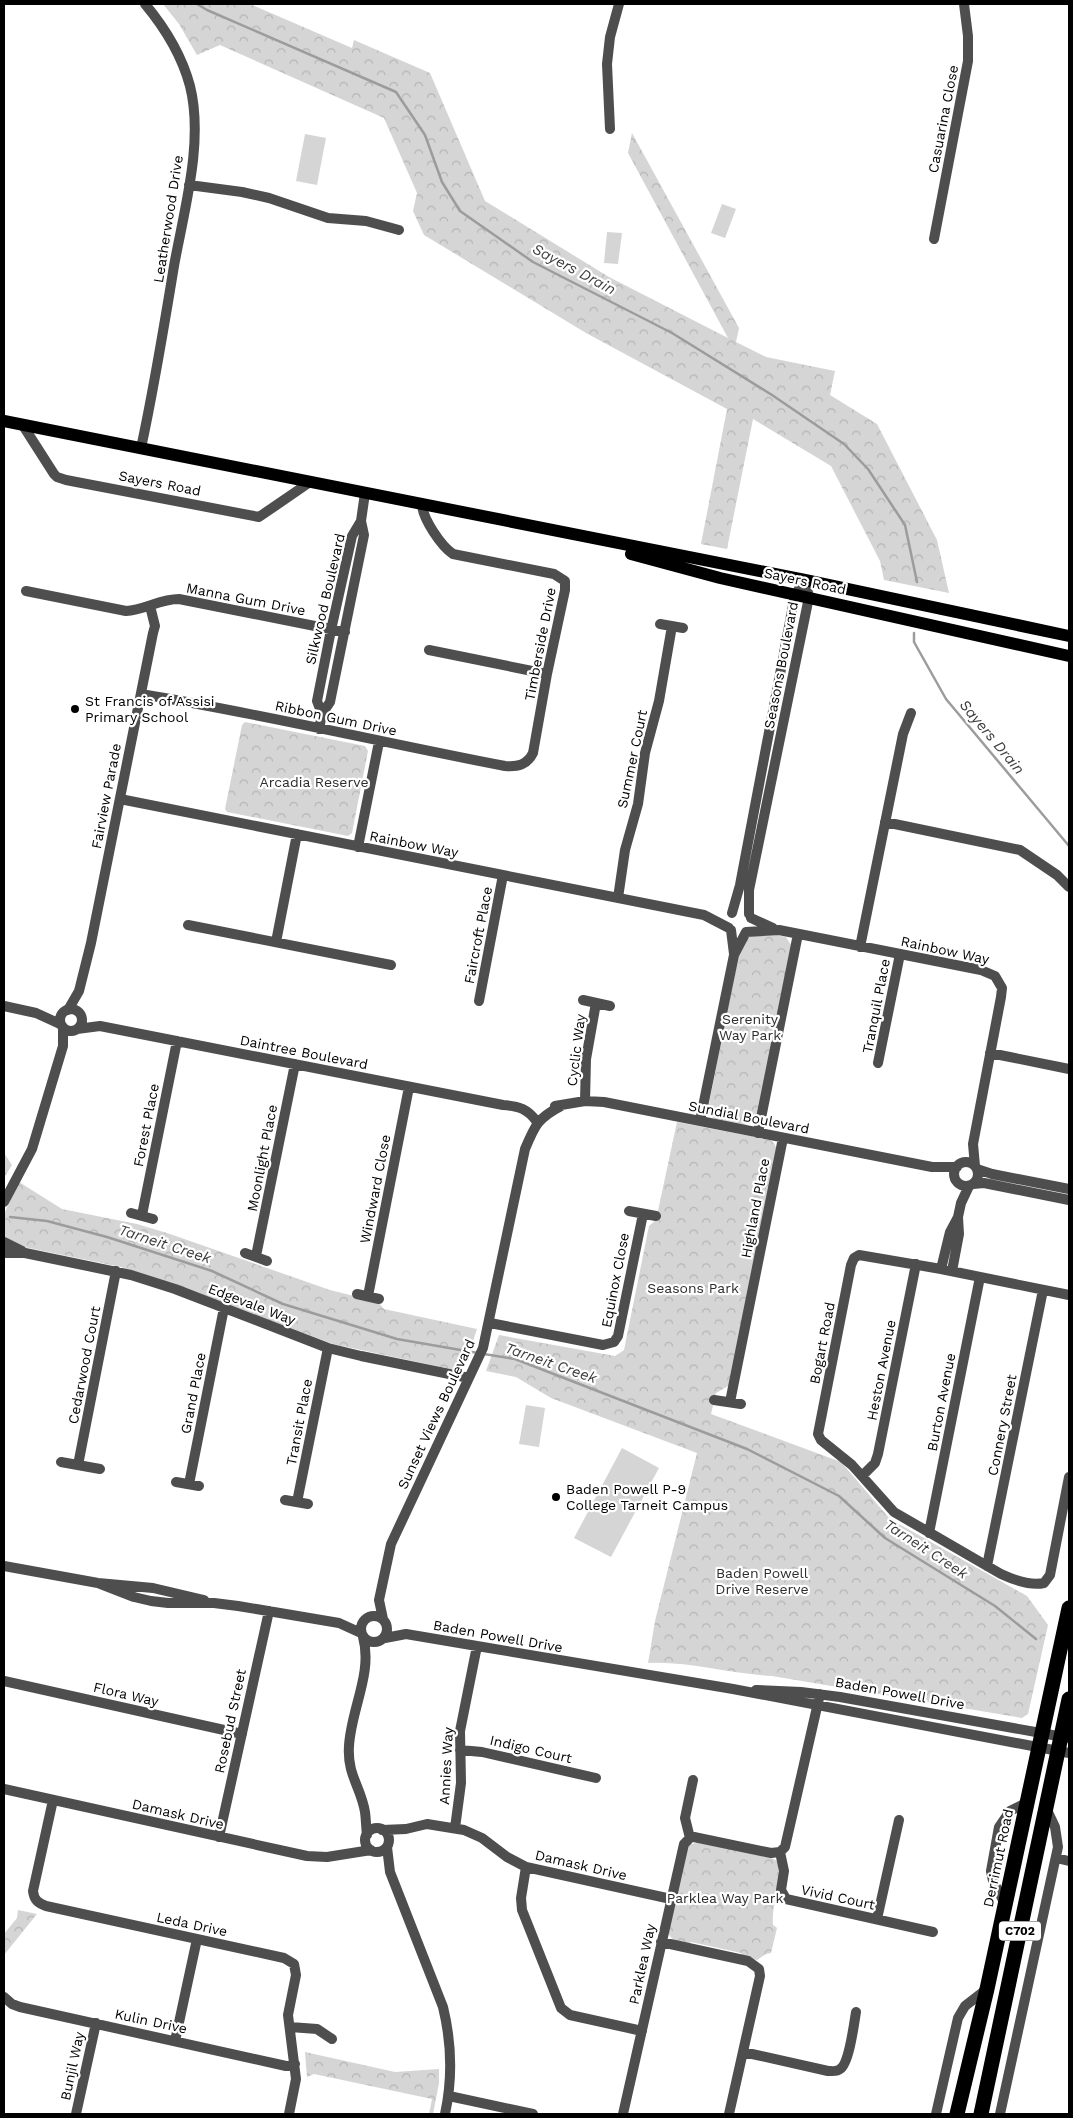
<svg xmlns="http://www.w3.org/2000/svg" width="1073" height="2118" font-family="'Work Sans',sans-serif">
  <defs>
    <pattern id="park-crowns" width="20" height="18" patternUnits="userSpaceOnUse" patternTransform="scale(1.25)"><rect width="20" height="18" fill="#d5d5d5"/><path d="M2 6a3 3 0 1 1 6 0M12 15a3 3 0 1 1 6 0" fill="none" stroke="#b5b5b5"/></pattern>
  </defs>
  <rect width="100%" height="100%" fill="#fff"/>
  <path fill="#d5d5d5" d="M305 134 326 138 317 185 296 181Z
    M722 204 736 209 725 238 711 233Z
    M607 232 622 233 618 264 604 263Z
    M526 1405 545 1408 539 1447 519 1444Z
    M622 1448 659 1468 611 1557 574 1538Z"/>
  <path fill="url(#park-crowns)" d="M163 4H250L352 48 354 40 430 73 485 201 609 277 728 338 628 153 632 133 739 328 736 342 766 357 835 371 830 395 877 424 937 540 949 593 884 580 880 561 831 466 753 419 727 549 701 544 727 409 586 333 424 235 413 211 417 193 384 118 220 45 197 55 179 24Z
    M245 722 365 746 368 751 352 833 348 836 227 812 225 809 242 725Z
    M768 933 786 937 791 945 757 1119C748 1130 725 1122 713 1118L708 1109 739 952 747 937Z
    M677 1122 770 1140 774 1143 777 1150 730 1385 716 1393 711 1414 841 1462 890 1519 1027 1596 1048 1625 1028 1714 1022 1718 772 1676C730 1674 689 1661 648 1663L655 1621 697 1453 551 1398 516 1377 486 1371 499 1335 615 1356 624 1350 649 1226 656 1220Z
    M4 1153 12 1165 4 1178Z
    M19 1182 62 1209 137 1224 167 1233 330 1290 378 1302 384 1309 477 1329 473 1341 460 1371 333 1344 159 1279 121 1267 24 1247 4 1237 5 1212Z
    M698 1842 770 1857 777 1861C783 1881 771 1904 773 1925L777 1928 771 1953 766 1954 757 1960 743 1957 741 1953 691 1942 688 1944C679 1942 671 1941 668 1932L685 1851 689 1845Z
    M18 1910 37 1914 4 1955V1934L17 1918Z
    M305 2052 395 2072 439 2069V2083L433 2114H429L432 2099 314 2074 307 2077Z"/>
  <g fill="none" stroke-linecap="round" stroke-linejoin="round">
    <path stroke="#9c9c9c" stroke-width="2.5" d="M197 4 207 10 396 92 425 135 442 182 460 211 533 262 672 333 772 395 844 444 868 469 905 525 917 582
      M914 633V642L946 699 1069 846
      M10 1217 47 1221 107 1237 212 1271 283 1304 397 1339 478 1353
      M484 1354 515 1359 747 1449 839 1496 885 1538 995 1606 1036 1639"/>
    <path stroke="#4e4e4e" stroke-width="10" d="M610 129 607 64 610 37 619 4
      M189 185 242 192 269 198 328 218 366 221 399 230
      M934 239 968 61V36L964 4
      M22 424 54 474 57 477 66 480 259 517 310 482
      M141 448C154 388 164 327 174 266 184 210 204 142 190 86 182 56 165 28 145 4
      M26 591 126 611C144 610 160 599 179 599L345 632
      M660 624 683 628
      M429 650 547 674
      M141 694C263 714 384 743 505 766 518 767 527 765 533 753L547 674 565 590V581L554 574 453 554C441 546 423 519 422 505
      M322 714 317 701 331 630 352 536 361 521
      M319 729 322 714 330 702 364 535 361 521 365 493
      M120 799 704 915 729 928
      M885 822 1020 850 1057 875 1069 887
      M358 847 379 742
      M618 898 625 850 638 804 645 753 659 701 672 626
      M732 913 740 885 795 595 805 580
      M749 914V890L809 597 805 580
      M751 918 773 928
      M188 925 391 965
      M731 930 734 954
      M746 932 779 930 981 970 995 976 1002 988 1001 997 973 1144 975 1166
      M276 942 297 834
      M860 947 903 734 911 713
      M583 1000 610 1006
      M479 1001 503 875
      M4 1006 36 1013 60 1024
      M60 1020a11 11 0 1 1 22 0a11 11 0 1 1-22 0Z
      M68 1010 79 991 91 943 153 633 155 626 150 606
      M77 1029 100 1026 503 1105C519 1106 528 1109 537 1122
      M990 1053 1069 1069
      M878 1063 900 954
      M585 1101 586 1059 596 1003
      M555 1106 585 1101 604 1102 932 1167H957
      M700 1121 734 955 746 932
      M758 1133 798 934
      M954 1174a12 12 0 1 1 24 0a12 12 0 1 1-24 0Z
      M977 1169 992 1174 1069 1189
      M973 1184 984 1183 1069 1200
      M4 1202 32 1149 63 1046V1027
      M629 1211 656 1216
      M131 1213 153 1219
      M142 1215 177 1041
      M4 1242 22 1251
      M4 1253H25L131 1275 175 1289 328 1348 361 1356 469 1378
      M245 1253 267 1261
      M256 1256 295 1064
      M941 1269 950 1232 958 1217
      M952 1271 959 1234 958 1217 961 1203 969 1186
      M357 1294 379 1299
      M1069 1295 941 1269 859 1255 854 1258 851 1265 818 1434 821 1440 852 1465 894 1512 1001 1574C1014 1580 1030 1586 1044 1583L1050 1575 1069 1477
      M368 1296 409 1087
      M490 1323 603 1345 614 1342 618 1336 643 1214
      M714 1400 741 1404
      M730 1402 783 1138
      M61 1462 100 1469
      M78 1465 116 1271
      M862 1476 875 1463 878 1454 916 1264
      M176 1482 199 1486
      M189 1484 224 1308
      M285 1500 308 1504
      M297 1502 328 1348
      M929 1533 980 1277
      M4 1566 98 1583 153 1588 204 1600
      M987 1566 1043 1290
      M98 1583 134 1597 151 1601 168 1603H214L238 1606 339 1623 361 1633
      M361 1629a13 13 0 1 1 26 0a13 13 0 1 1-26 0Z
      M383 1619 379 1600 391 1544 483 1348 525 1149C535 1125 538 1118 561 1106
      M363 1637C373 1673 351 1709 349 1746 347 1775 361 1787 365 1812 366 1819 366 1827 367 1835
      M385 1638 406 1634 477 1646 733 1689 1069 1753
      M4 1681 242 1734
      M756 1690 801 1692 840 1697 1069 1738
      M460 1750 482 1752 596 1778
      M4 1789 307 1856 327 1857 371 1850
      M53 1800 33 1891C34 1900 38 1903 46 1906L284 1958 294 1964 296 1975 288 2015 296 2079 289 2114
      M455 1828 461 1783 460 1731 477 1646
      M365 1840a12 12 0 1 1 24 0a12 12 0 1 1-24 0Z
      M382 1830 406 1829 427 1824 464 1830 482 1838 507 1857 526 1867 671 1899
      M219 1837 269 1611
      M690 1838 685 1818 693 1780
      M387 1847 390 1872 443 2007C452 2044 453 2077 445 2114
      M780 1852 784 1871 781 1890 786 1899 933 1932
      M1056 1858 1069 1861
      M526 1867 521 1898 522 1910 561 2008 570 2015 642 2031
      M1005 1904 993 1881 991 1871 999 1827 1010 1811 1026 1803
      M877 1919 899 1820
      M661 1942 748 1961 759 1969 760 1976 729 2114
      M4 1997 12 2004 20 2007 286 2066 295 2064
      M290 2027 317 2029 332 2039
      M175 2041 197 1939
      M743 2052 828 2071C832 2071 837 2072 840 2069 849 2064 854 2024 856 2012
      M449 2096 533 2114
      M76 2114 96 2023
      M623 2114 684 1844 690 1838 694 1837 771 1853 780 1852 785 1847 820 1694
      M936 2114 958 2018 965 2006 987 1989
      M1000 2114 1058 1847 1055 1827 1046 1808"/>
    <path stroke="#000" stroke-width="12" d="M4 421 805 580 1069 636
      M631 554 720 578 1069 656"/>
    <path stroke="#000" stroke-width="15" d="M957 2114 987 1989 1069 1608
      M981 2114 1069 1699"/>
  </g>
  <g fill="#000" stroke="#fff" stroke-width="2">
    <circle cx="75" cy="709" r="5"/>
    <circle cx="556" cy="1497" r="5"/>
  </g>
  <g text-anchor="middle" stroke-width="4.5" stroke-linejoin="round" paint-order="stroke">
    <rect fill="#fff" stroke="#4c4c4c" stroke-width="1" x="999" y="1921.5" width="42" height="19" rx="4"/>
    <g font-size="12" font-weight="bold" fill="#000">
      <text x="1020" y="1935">C702</text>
    </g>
    <g font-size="14" fill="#000" stroke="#fff">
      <text transform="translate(943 119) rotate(-79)" y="5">Casuarina Close</text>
      <text transform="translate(168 219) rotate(-81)" y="5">Leatherwood Drive</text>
      <text transform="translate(160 483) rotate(11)" y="5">Sayers Road</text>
      <text transform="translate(805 581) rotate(12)" y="5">Sayers Road</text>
      <text transform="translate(246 599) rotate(11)" y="5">Manna Gum Drive</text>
      <text transform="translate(325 599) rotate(-77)" y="5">Silkwood Boulevard</text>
      <text transform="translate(540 644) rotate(-79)" y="5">Timberside Drive</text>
      <text transform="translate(781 665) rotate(-79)" y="5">Seasons Boulevard</text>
      <text transform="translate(336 718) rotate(12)" y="5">Ribbon Gum Drive</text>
      <text transform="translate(632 759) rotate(-78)" y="5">Summer Court</text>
      <text transform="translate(106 796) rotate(-79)" y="5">Fairview Parade</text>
      <text transform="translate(414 844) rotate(11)" y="5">Rainbow Way</text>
      <text transform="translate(478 935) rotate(-79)" y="5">Faircroft Place</text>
      <text transform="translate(945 950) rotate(12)" y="5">Rainbow Way</text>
      <text transform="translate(876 1006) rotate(-79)" y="5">Tranquil Place</text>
      <text transform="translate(576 1050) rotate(-83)" y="5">Cyclic Way</text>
      <text transform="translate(304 1052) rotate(11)" y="5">Daintree Boulevard</text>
      <text transform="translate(749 1117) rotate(11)" y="5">Sundial Boulevard</text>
      <text transform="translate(146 1125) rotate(-79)" y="5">Forest Place</text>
      <text transform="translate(262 1158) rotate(-79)" y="5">Moonlight Place</text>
      <text transform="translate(375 1189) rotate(-79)" y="5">Windward Close</text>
      <text transform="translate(755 1208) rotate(-79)" y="5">Highland Place</text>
      <text transform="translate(615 1280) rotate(-79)" y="5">Equinox Close</text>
      <text transform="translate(252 1304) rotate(21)" y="5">Edgevale Way</text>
      <text transform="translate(822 1343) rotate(-79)" y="5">Bogart Road</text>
      <text transform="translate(84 1365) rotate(-79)" y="5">Cedarwood Court</text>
      <text transform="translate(881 1370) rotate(-79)" y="5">Heston Avenue</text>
      <text transform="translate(193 1393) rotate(-79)" y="5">Grand Place</text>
      <text transform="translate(941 1402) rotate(-79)" y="5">Burton Avenue</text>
      <text transform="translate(436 1414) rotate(-65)" y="5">Sunset Views Boulevard</text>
      <text transform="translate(299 1422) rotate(-79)" y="5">Transit Place</text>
      <text transform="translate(1002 1425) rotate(-79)" y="5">Connery Street</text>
      <text transform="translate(498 1636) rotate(10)" y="5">Baden Powell Drive</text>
      <text transform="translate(900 1693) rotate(10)" y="5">Baden Powell Drive</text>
      <text transform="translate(126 1694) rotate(13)" y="5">Flora Way</text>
      <text transform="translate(230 1721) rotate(-78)" y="5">Rosebud Street</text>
      <text transform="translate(531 1749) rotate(13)" y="5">Indigo Court</text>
      <text transform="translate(446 1766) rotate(-87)" y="5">Annies Way</text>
      <text transform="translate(178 1814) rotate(13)" y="5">Damask Drive</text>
      <text transform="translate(998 1858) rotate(-78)" y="5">Derrimut Road</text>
      <text transform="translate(581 1865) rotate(13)" y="5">Damask Drive</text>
      <text transform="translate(838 1897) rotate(12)" y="5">Vivid Court</text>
      <text transform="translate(192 1924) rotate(12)" y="5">Leda Drive</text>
      <text transform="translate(642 1964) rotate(-78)" y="5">Parklea Way</text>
      <text transform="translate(151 2021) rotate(12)" y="5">Kulin Drive</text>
      <text transform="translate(72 2066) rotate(-78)" y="5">Bunjil Way</text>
    </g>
    <g font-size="14" fill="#000" stroke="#fff" text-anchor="start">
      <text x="85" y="706">St Francis of Assisi<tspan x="85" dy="16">Primary School</tspan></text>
      <text x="566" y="1494">Baden Powell P-9<tspan x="566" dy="16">College Tarneit Campus</tspan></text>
    </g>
    <g font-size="14" fill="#2c2c2c" stroke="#fff">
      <text x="314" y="787">Arcadia Reserve</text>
      <text x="750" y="1024">Serenity<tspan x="750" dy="16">Way Park</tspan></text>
      <text x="693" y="1293">Seasons Park</text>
      <text x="762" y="1578">Baden Powell<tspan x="762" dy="16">Drive Reserve</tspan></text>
      <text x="725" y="1903">Parklea Way Park</text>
    </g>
    <g font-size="15" font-style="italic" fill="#3d3d3d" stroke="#fff">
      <text transform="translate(574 269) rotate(28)" y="5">Sayers Drain</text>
      <text transform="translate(992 737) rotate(50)" y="5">Sayers Drain</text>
      <text transform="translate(165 1244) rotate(18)" y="5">Tarneit Creek</text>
      <text transform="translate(551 1363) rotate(19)" y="5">Tarneit Creek</text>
      <text transform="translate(926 1549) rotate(33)" y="5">Tarneit Creek</text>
    </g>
  </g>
  <rect width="1073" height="2118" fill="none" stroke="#000000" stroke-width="10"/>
</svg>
